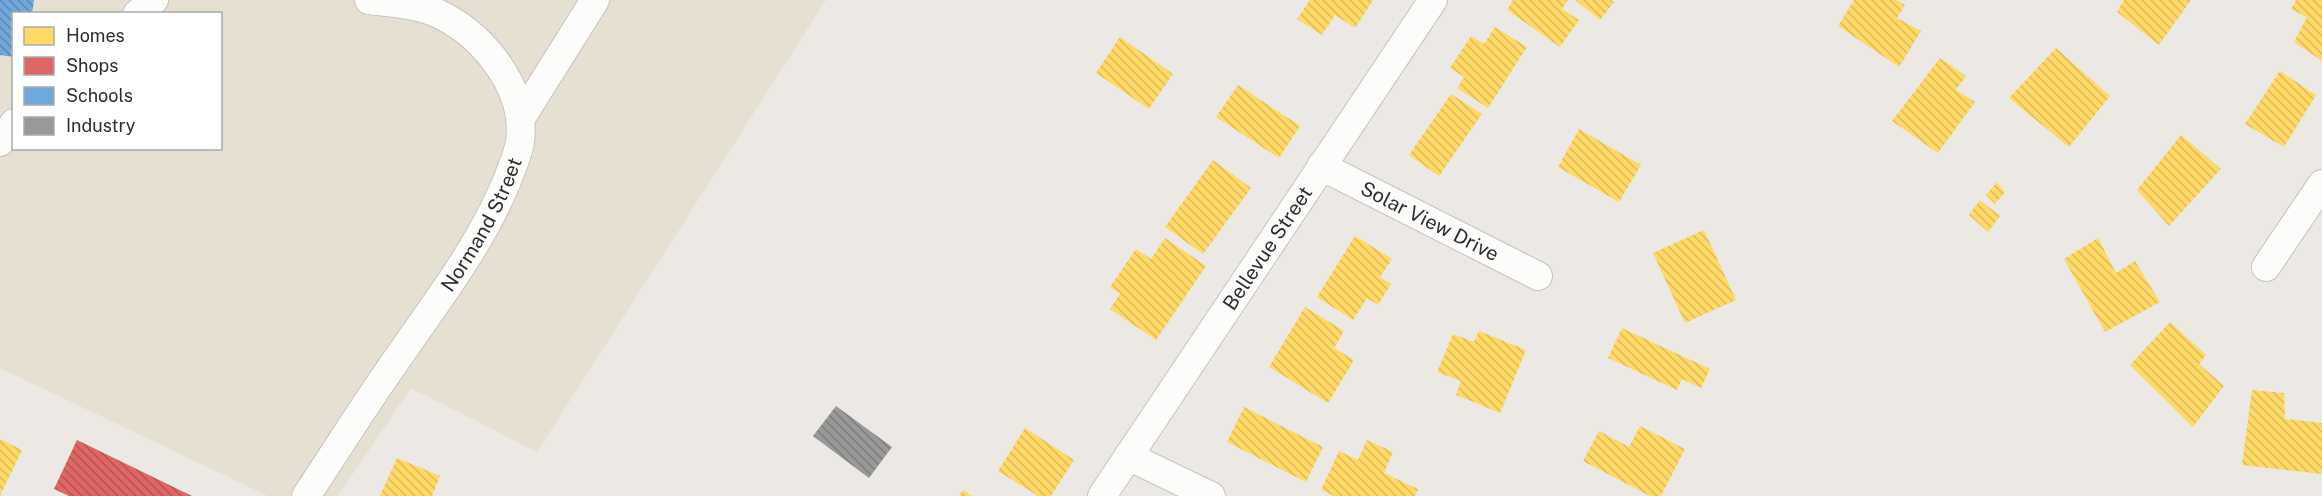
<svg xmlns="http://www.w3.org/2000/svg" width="2322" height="496" font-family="'Public Sans',sans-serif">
  <defs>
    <pattern id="homes-back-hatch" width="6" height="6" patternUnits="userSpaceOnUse" patternTransform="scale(1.5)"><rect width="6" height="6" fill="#ffd966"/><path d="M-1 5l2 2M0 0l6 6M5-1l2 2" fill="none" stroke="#dbbb59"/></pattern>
    <pattern id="shops-back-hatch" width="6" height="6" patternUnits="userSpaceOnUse" patternTransform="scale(1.5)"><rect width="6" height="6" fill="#e06666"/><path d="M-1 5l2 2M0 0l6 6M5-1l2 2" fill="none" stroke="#b65454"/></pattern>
    <pattern id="schools-back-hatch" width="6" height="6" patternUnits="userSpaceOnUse" patternTransform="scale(1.5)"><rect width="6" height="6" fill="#6fa8dc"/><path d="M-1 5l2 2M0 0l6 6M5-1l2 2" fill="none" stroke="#5c89b3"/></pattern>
    <pattern id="industry-back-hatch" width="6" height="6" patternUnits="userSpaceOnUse" patternTransform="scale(1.5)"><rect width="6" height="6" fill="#999"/><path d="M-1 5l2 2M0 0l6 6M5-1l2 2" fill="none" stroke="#7d7d7d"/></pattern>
  </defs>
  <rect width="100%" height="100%" fill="#ece8e4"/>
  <path fill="#e6e0d3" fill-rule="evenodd" d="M0 0H826L537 452 411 388 338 496H268L0 368ZM14 14H220V148H14Z"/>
  <path fill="url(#homes-back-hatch)" d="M1310 0H1373L1355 28 1335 15 1322 35 1297 19Z
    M1513 0H1568L1562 9 1579 20 1560 47 1507 10Z
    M1575 0H1611L1614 2 1600 20Z
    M1854 0H1896L1905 5 1897 18 1921 31 1899 67 1838 26Z
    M2124 0H2191L2159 45 2117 12Z
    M2296 0H2322V61L2294 42 2307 17 2291 9Z
    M1495 27 1527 47 1488 108 1457 88 1464 77 1450 68 1471 36 1484 44Z
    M1120 37 1173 74 1149 109 1096 73Z
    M2056 48 2110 96 2069 147 2009 98Z
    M1940 58 1966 76 1956 90 1975 102 1938 153 1892 121Z
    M2280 71 2316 95 2284 147 2245 124Z
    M1238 85 1300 126 1279 158 1216 117Z
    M1451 94 1482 114 1439 176 1409 155Z
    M1579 129 1641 165 1619 202 1558 167Z
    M2181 135 2221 169 2169 226 2137 190Z
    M1213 160 1251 188 1203 254 1165 227Z
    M1997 182 2005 192 1995 204 1986 195Z
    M1980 200 2000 216 1988 232 1969 215Z
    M1704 230 1736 300 1685 323 1653 253Z
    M1355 236 1392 259 1380 277 1391 284 1378 305 1367 298 1353 320 1317 297Z
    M1165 238 1206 266 1156 340 1110 309 1120 294 1110 287 1136 249 1151 259Z
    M2098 238 2116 273 2135 261 2160 302 2105 332 2064 259Z
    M1305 307 1344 331 1334 348 1354 360 1328 403 1269 367Z
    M2170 322 2206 355 2199 364 2224 386 2193 427 2130 365Z
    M1622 328 1710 369 1701 388 1682 379 1677 390 1608 358Z
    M1479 331 1526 350 1500 413 1456 395 1461 381 1437 372 1453 334 1474 342Z
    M2252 390 2284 393 2285 419 2322 423V474L2242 465Z
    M1244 407 1323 447 1306 482 1227 442Z
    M1640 426 1685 449 1661 496H1650L1583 461 1599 431 1629 447Z
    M1025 428 1074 460 1051 496H1038L998 471Z
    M0 439 22 450 0 496Z
    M1367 440 1393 452 1384 473 1418 489 1415 496H1334L1321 490 1339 451 1358 460Z
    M397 458 440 476 432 496H380Z
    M963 490 972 496H959Z"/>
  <path fill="url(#shops-back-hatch)" d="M77 440 192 496H69L54 489Z"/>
  <path fill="url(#schools-back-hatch)" d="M0 0H34L32 14H14V57L0 55Z"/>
  <path fill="url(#industry-back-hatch)" d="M836 406 892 447 869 478 813 436Z"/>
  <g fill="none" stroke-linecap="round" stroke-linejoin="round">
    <defs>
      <g id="minor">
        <path d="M137 14 154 0"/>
        <path d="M521 118 595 0"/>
        <path d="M0 142 14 123"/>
        <path id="s1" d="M1321 166 1538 276"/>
        <path d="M2266 267 2322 184"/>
        <path d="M1128 456 1211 496"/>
        <path id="s2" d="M306 496C332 457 357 417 384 378 427 314 477 253 507 181 511 169 518 155 520 142 527 90 485 37 441 15 419 4 392 3 369 0"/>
        <path id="s3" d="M1102 496 1433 0"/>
      </g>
    </defs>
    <use href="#minor" stroke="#c5c4c5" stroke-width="30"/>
    <use href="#minor" stroke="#fcfcfb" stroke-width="28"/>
  </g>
  <g text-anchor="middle" stroke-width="6" stroke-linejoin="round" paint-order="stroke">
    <g font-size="20" fill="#2e2e2e" stroke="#fff">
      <text dy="7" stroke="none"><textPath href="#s1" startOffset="122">Solar View Drive</textPath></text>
      <text dy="7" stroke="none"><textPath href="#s2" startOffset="324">Normand Street</textPath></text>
      <text dy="7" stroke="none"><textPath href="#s3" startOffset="298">Bellevue Street</textPath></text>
    </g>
  </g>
  <rect x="12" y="12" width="210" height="138" fill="#ffffff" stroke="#ababab" stroke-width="1.5"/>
  <rect x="24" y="27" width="30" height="18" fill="#ffd966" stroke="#ababab" stroke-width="1.5"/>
  <text x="66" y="42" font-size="18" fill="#2e2e2e">Homes</text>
  <rect x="24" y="57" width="30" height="18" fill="#e06666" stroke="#ababab" stroke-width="1.5"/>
  <text x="66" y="72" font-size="18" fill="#2e2e2e">Shops</text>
  <rect x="24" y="87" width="30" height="18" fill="#6fa8dc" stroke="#ababab" stroke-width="1.5"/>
  <text x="66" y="102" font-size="18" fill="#2e2e2e">Schools</text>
  <rect x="24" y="117" width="30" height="18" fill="#999999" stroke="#ababab" stroke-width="1.5"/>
  <text x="66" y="132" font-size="18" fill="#2e2e2e">Industry</text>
</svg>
